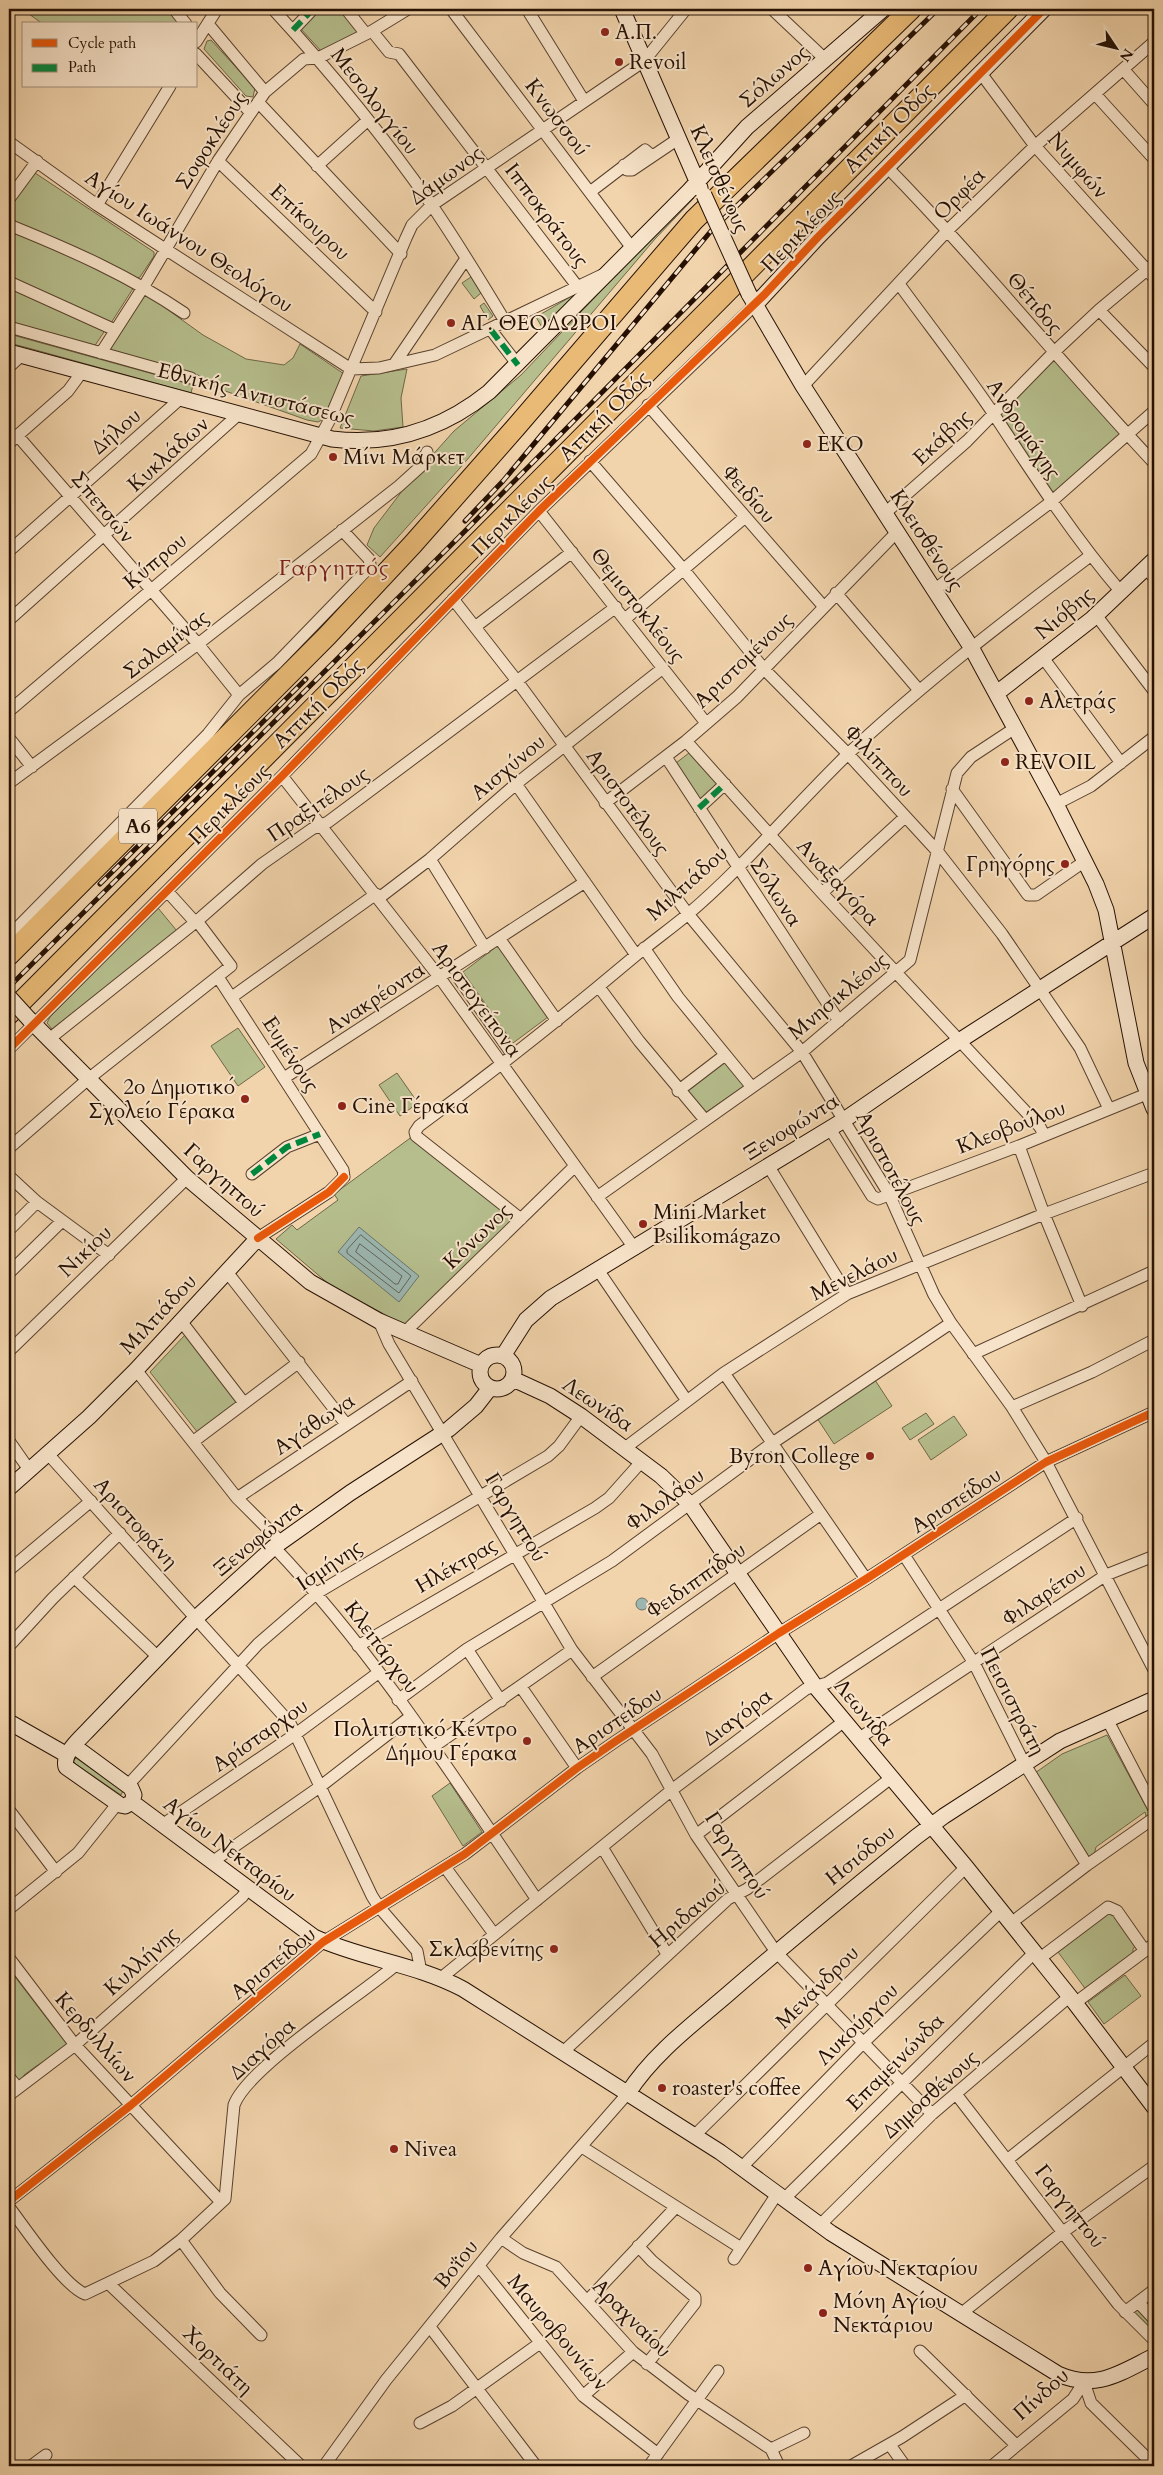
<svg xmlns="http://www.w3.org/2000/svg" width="1163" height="2475" font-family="Cardo,serif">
  <rect width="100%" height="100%" fill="#f2d4ac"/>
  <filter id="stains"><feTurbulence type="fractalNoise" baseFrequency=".004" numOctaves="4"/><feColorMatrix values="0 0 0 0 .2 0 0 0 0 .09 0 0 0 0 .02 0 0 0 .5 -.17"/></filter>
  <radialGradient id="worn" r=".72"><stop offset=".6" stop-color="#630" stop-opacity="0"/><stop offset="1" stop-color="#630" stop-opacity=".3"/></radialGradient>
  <path fill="#b6be8d" stroke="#6e6748" d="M22 9H170L184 24H43Z
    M317 9H340L359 33 322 52 300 28Z
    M211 40 255 88 253 97 246 96 204 49 207 41Z
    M32 171 154 252V256L140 277 137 278 9 220V203Z
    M694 198 655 239 460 468 380 557 367 545 374 528 412 478 454 431 521 375 680 208Z
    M9 227 134 287 111 323 9 279Z
    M471 277 481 293 474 299 462 283Z
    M9 286 104 329V332L94 347 9 323Z
    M577 293 543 329 536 317Z
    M146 294 203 335 246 359 284 365 293 358 300 344 344 374 322 420 318 422 307 420 214 387 198 375 108 350Z
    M484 303 493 316 488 320 480 306Z
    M9 334 193 385 191 393 32 349 9 343Z
    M1053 353 1128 435 1051 502 994 414Z
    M407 369 401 398 403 427 374 431 340 428 361 376Z
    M689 753 719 786 701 803 676 763Z
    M158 908 177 931 52 1029 47 1023 50 1017Z
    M496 947H499L548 1017 513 1043 463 972Z
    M238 1028 265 1067 238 1086 211 1046Z
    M725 1061 744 1086 705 1113 685 1091Z
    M397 1073 418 1103 400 1116 379 1085Z
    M413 1136 518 1219 408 1327 330 1285 276 1239 292 1225 297 1230 338 1200 334 1194Z
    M185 1335 237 1403 198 1433 150 1372Z
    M875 1380 892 1406 834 1444 817 1418Z
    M926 1413 934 1424 910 1440 902 1428Z
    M954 1416 967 1435 931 1460 918 1440Z
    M1107 1735 1151 1816 1147 1820 1145 1812 1096 1847 1093 1859 1091 1860 1035 1773 1062 1754Z
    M76 1758 123 1791 121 1795 77 1765 73 1761Z
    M450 1783 482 1832 463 1846 432 1796Z
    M1112 1911 1136 1945 1133 1949V1954L1087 1991 1058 1952Z
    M9 1969 55 2029 59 2031 68 2046C53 2056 38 2064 24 2075L23 2079 19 2082 9 2074Z
    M1125 1975 1141 1996 1104 2024 1088 2002Z
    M1139 2307 1154 2323V2334L1133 2312Z"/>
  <path fill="#9cb7b0" stroke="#6c746b" d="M359 1227 419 1276 399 1302 338 1252Z
    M636 1604a6 6 0 1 1 12 0a6 6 0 1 1-12 0Z"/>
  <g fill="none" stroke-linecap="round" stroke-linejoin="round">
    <path stroke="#60645a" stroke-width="1" d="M361 1235 411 1276 399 1293 347 1253V1250Z
      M360 1244 402 1276 398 1284H395L356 1252Z"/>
    <defs>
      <path id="street" d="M174 9 186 24
        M273 9C330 71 383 135 431 204 457 242 482 283 506 323
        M346 9 366 34
        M451 9 632 248
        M527 9 584 101
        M772 9 826 60
        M208 24 265 92
        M293 30 313 9
        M372 31 389 52 399 54 577 286
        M196 42 217 9
        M196 54 250 112
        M1123 69 1154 104
        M980 72 1035 146 1154 278
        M1095 94 1154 159
        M258 102 401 254
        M9 142 97 205 351 369
        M218 161 376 312
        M624 165 627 170H632L678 139
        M317 166 368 120
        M887 167C980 262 1063 366 1154 463
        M590 192 645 150 652 156
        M9 199 37 161
        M97 205 170 86
        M9 225C71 250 128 275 184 313
        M9 282 115 330
        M899 284C931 328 965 371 995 416 1035 477 1074 537 1121 592
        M1099 310 1154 367
        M9 327 191 378
        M491 330 518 365
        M101 353 144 286 218 161 265 92 304 59 318 58 372 31 408 9
        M395 363 465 260
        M9 367 22 355
        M351 369 379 368 435 355 602 275
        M803 386 948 230 1035 146 1154 42
        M648 405 824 607
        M17 435 198 644 239 695
        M9 443 68 391 82 372
        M590 461 684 570 764 669 848 754 938 852 1002 934 1080 1048 1109 1109
        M539 511 706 723
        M884 514 967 441 1053 353 1099 310 1154 264
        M9 551 180 399
        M1146 568 1154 578
        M934 590 1051 502 1154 411
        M836 593 918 689
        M453 599 517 681 688 914 802 1052 889 1194 934 1295 951 1323 1012 1407 1046 1462 1154 1670
        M1096 615 1154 691
        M625 619 744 518
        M9 620 239 414
        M475 627 572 552
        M1044 659 1121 763
        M9 711 311 454 329 421 406 238 412 225 432 205 644 61 686 9
        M9 738 32 767
        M686 741 822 893 1040 1127 1044 1135
        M666 757 839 1021
        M282 776 440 978 635 1249
        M9 783 198 644 399 486 420 467 427 452
        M516 784 636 955
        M952 789 1028 895H1036L1085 861
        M605 803 686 741 737 697 896 533
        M1056 804 1091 786 1154 737
        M699 808 725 784
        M430 859 485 948
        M167 891 195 922
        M822 893 905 817
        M379 898 430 859 516 784 663 668
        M9 936 208 734 239 695 277 663 368 569 370 564 369 559 342 530
        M499 938 557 1021
        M644 948 678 997 751 1086
        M453 970 512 1054
        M218 977 343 1170 344 1177 329 1192 258 1238
        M599 987 639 1041 705 1120
        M232 997 376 894
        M48 1040 197 921 262 864 312 829 328 822 616 607
        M9 1049 282 776 539 511 755 305
        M284 1078 585 882
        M678 1091 725 1055
        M830 1129 872 1196 878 1199 1019 1146 1154 1091
        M1019 1146 1044 1214 1082 1306
        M9 1148 87 1080 231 966 197 921
        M769 1167 847 1294
        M252 1174 287 1147 320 1134
        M9 1176 37 1202 109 1255
        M597 1197 802 1052 910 960 957 773 971 757 1015 728
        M521 1219 416 1136 415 1132 419 1126C493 1072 565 1015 635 956 652 942 670 929 687 915 746 865 795 805 850 752 926 681 1007 619 1090 556
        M9 1230 37 1202
        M598 1270 687 1401
        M227 1272 346 1424
        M9 1273 62 1221
        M181 1321 244 1403
        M379 1321 389 1344 572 1650 652 1754 696 1835 776 1952 932 2114
        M405 1332 575 1166
        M9 1351 187 1178
        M973 1354 1154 1271
        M136 1370 237 1498 281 1542
        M724 1373 866 1579
        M1012 1407 1092 1372 1154 1340
        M9 1441 30 1471
        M194 1441 299 1362
        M625 1448 724 1373 847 1294 1044 1214 1154 1173
        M48 1454 290 1723 372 1896 379 1907 417 1951 421 1972
        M237 1498 412 1381
        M274 1547C375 1653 455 1779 537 1900
        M904 1555 974 1663 1024 1763 1087 1865
        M9 1570 91 1501
        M74 1577 158 1657
        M9 1646 53 1598 120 1533
        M358 1646 595 1508 609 1498 642 1461
        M467 1649 501 1701
        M592 1677 821 1514
        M521 1687 577 1768
        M398 1700 467 1649 612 1561 771 1444 951 1323
        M1107 1719 1154 1809
        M858 1739 1106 1575 1154 1556
        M433 1747 572 1650
        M128 1785 258 1644 317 1593 548 1456 559 1446 581 1416
        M9 1810 56 1872
        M162 1825 297 1733 378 1673
        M696 1835 843 1722
        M602 1847 667 1954
        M212 1862 321 1786 410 1717
        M445 1867 494 1934
        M9 1909 78 1853 118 1803
        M1011 1923 1087 1865 1154 1818
        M9 1958 75 2045 221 2202
        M1039 1959 1108 1907 1117 1911 1145 1951
        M441 1978 673 1789 806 1689 827 1683 1077 1518
        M1075 2003 1154 1944
        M563 2052 728 1899 747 1889 891 1778
        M9 2077 18 2088
        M956 2094 1118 2304 1154 2340
        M9 2095 75 2045 242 1897 248 1889
        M695 2135 966 1867
        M582 2147 741 2248
        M1007 2160 1154 2043
        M742 2167 863 2043 1001 1911
        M784 2199 1034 1953
        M9 2201 131 2105 323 1942 465 1854 577 1768 616 1741 779 1633 866 1579 1046 1462 1154 1412
        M9 2207C25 2228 63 2285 85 2294L154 2261 181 2240 225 2199 234 2105C248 2067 361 1995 397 1964
        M820 2225 932 2114 1070 1996
        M501 2238 523 2253 556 2267 633 2352 688 2394 771 2449 779 2466
        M181 2240 220 2293 261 2335
        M638 2246 652 2261 695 2297V2303L647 2364
        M734 2259 777 2194
        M479 2266 583 2396 658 2454
        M108 2283 301 2466
        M587 2301 676 2207
        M1138 2302 1154 2319
        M1125 2312 1154 2290
        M962 2313 1063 2232 1154 2166
        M430 2327 536 2466
        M920 2351 1016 2445
        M1084 2382 1091 2403 1154 2465
        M583 2396 633 2352
        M420 2423 452 2406 540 2343
        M890 2445 905 2466
        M771 2449 804 2433
        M31 2466 46 2455
        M324 2466 386 2380 501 2238 628 2093
        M649 2466 718 2371
        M851 2466 902 2437 966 2395
        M992 2466 1073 2399 1084 2382"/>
      <path id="secondary" d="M622 9 700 188
        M749 294 803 386 971 647 1056 804 1096 884 1106 910 1136 1063 1154 1109
        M755 305 818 237 1044 9
        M9 352 332 439C390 446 443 429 489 392L689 191 747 127 883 9
        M997 693 1092 619 1154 560
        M29 1019 187 1178 310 1282 379 1321 481 1365
        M480 1372a17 17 0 1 1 34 0a17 17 0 1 1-34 0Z
        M503 1356 526 1320 551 1298 844 1120 959 1041 1154 916
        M513 1379 550 1396 581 1416 661 1476 690 1504 815 1686 966 1867 1075 2003 1154 2107
        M9 1488 89 1417 136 1370 258 1238
        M9 1722 67 1755
        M74 1746 131 1788 134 1795 132 1802 125 1806 120 1805 66 1767C62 1753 81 1738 89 1729L196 1618 274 1547 350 1493 449 1429 476 1406 490 1388
        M132 1802 314 1937C362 1959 416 1964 463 1989L720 2152 831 2233 1058 2374C1096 2391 1120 2373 1154 2356
        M628 2093C653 2054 693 2024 728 1994 790 1940 853 1889 916 1837L944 1816 1060 1741 1154 1699"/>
      <path id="highway" d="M9 955 327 636 413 544 516 427 694 220 911 9
        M9 1014 1008 9"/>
    </defs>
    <use href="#street" stroke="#58412d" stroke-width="13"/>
    <use href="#secondary" stroke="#251003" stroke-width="17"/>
    <use href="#highway" stroke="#251003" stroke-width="22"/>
    <use href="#street" stroke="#f7e3c9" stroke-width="11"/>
    <use href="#secondary" stroke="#f7e3c9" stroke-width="15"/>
    <use href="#highway" stroke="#e9ba76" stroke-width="20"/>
    <defs>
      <path id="rail" d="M465 521 503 481 711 231 938 9
        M100 884 306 679
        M9 987 464 532 981 9"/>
    </defs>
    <use href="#rail" stroke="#251003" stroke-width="5"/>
    <use href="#rail" stroke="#f7e3c9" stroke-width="3" stroke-dasharray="9" stroke-linecap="butt"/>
    <defs>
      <path id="secondary-bridge" d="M704 195 749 294
        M9 997 29 1019"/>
    </defs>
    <use href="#secondary-bridge" stroke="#251003" stroke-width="17" stroke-linecap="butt"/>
    <use href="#secondary-bridge" stroke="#f7e3c9" stroke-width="15"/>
    <path stroke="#00873e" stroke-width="6" stroke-dasharray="12 6" stroke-linecap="butt" d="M293 30 313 9
      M491 330 518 365
      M699 808 725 784
      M252 1174 287 1147 320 1134"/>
    <defs>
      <path id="cycleway" d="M9 1049 282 776 539 511 764 295 818 237 1044 9
        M258 1238 329 1192 344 1177
        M9 2201 131 2105 323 1942 465 1854 577 1768 616 1741 779 1633 866 1579 1046 1462 1154 1412"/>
    </defs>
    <use href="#cycleway" stroke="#f7e3c9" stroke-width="11"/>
    <use href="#cycleway" stroke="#e8590c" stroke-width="8"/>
  </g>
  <g fill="#8f2418" stroke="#f7e3c9" stroke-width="2">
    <circle cx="605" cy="32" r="5"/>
    <circle cx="619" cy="62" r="5"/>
    <circle cx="451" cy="323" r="5"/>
    <circle cx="807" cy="444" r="5"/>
    <circle cx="333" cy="457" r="5"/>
    <circle cx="1029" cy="701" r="5"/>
    <circle cx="1005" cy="762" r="5"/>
    <circle cx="1065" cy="864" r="5"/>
    <circle cx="245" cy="1099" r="5"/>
    <circle cx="342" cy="1106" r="5"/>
    <circle cx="643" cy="1224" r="5"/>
    <circle cx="870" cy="1456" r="5"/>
    <circle cx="527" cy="1741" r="5"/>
    <circle cx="554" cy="1949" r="5"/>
    <circle cx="662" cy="2088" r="5"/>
    <circle cx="394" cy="2149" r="5"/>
    <circle cx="808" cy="2268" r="5"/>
    <circle cx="823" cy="2313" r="5"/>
  </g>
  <g text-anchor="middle" stroke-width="4" stroke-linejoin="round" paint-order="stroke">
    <rect fill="#f7e3c9" stroke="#644f3e" stroke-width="1" x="119" y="808.5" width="38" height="35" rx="4"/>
    <g font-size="20" font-weight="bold" fill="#251003">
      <text x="138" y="833">Α6</text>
    </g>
    <g font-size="21" fill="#251003" stroke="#f7e3c9" text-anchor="start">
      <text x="615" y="39">Α.Π.</text>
      <text x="629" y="69">Revoil</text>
      <text x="461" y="330">ΑΓ. ΘΕΟΔΩΡΟΙ</text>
      <text x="817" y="451">ΕΚΟ</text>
      <text x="343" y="464">Μίνι Μάρκετ</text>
      <text x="1039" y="708">Αλετράς</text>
      <text x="1015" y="769">REVOIL</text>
      <text x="1055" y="871" text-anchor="end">Γρηγόρης</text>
      <text x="235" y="1094" text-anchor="end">2ο Δημοτικό<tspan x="235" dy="24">Σχολείο Γέρακα</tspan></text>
      <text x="352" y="1113">Cine Γέρακα</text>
      <text x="653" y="1219">Mini Market<tspan x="653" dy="24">Psilikomágazo</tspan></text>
      <text x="860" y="1463" text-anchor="end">Byron College</text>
      <text x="517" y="1736" text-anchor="end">Πολιτιστικό Κέντρο<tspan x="517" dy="24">Δήμου Γέρακα</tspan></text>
      <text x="544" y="1956" text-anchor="end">Σκλαβενίτης</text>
      <text x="672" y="2095">roaster's coffee</text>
      <text x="404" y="2156">Nivea</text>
      <text x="818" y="2275">Αγίου Νεκταρίου</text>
      <text x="833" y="2308">Μόνη Αγίου<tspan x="833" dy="24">Νεκτάριου</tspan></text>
    </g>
    <g font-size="21" fill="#251003" stroke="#f7e3c9">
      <text transform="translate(774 76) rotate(-41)" y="7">Σόλωνος</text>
      <text transform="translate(375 101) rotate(52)" y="7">Μεσολογγίου</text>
      <text transform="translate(557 117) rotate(53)" y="7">Κνωσσού</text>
      <text transform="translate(889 128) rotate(-45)" y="7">Αττική Οδός</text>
      <text transform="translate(211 140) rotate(-57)" y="7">Σοφοκλέους</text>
      <text transform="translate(1078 165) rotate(49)" y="7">Νυμφών</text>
      <text transform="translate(446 175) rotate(-36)" y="7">Δάμωνος</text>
      <text transform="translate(720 179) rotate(66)" y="7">Κλεισθένους</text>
      <text transform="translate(959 194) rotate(-45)" y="7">Ορφέα</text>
      <text transform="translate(547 215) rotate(53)" y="7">Ιπποκράτους</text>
      <text transform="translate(310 222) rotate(43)" y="7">Επίκουρου</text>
      <text transform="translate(801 231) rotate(-46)" y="7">Περικλέους</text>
      <text transform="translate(189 241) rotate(33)" y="7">Αγίου Ιωάννου Θεολόγου</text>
      <text transform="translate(1035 303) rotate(50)" y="7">Θέτιδος</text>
      <text transform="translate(256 394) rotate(14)" y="7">Εθνικής Αντιστάσεως</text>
      <text transform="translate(604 416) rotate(-45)" y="7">Αττική Οδός</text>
      <text transform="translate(1024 429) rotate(56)" y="7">Ανδρομάχης</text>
      <text transform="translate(116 431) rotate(-41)" y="7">Δήλου</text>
      <text transform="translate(942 437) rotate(-43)" y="7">Εκάβης</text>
      <text transform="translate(168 454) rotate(-42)" y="7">Κυκλάδων</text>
      <text transform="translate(749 494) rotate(49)" y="7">Φειδίου</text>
      <text transform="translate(103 507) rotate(50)" y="7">Σπετσών</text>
      <text transform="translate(512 515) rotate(-45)" y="7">Περικλέους</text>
      <text transform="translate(927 540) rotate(57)" y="7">Κλεισθένους</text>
      <text transform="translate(155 561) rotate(-40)" y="7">Κύπρου</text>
      <text transform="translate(638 605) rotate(52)" y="7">Θεμιστοκλέους</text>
      <text transform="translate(1064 613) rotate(-40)" y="7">Νιόβης</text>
      <text transform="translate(166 644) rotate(-37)" y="7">Σαλαμίνας</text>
      <text transform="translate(743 660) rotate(-44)" y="7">Αριστομένους</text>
      <text transform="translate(318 703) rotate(-45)" y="7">Αττική Οδός</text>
      <text transform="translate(879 761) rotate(47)" y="7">Φιλίππου</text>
      <text transform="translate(508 767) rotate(-40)" y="7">Αισχύνου</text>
      <text transform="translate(628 802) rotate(54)" y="7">Αριστοτέλους</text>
      <text transform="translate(229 804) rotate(-45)" y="7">Περικλέους</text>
      <text transform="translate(318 804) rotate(-34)" y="7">Πραξιτέλους</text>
      <text transform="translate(838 882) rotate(47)" y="7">Αναξαγόρα</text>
      <text transform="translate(687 883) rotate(-42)" y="7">Μιλτιάδου</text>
      <text transform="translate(776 892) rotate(57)" y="7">Σόλωνα</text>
      <text transform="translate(838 996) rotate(-40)" y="7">Μνησικλέους</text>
      <text transform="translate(375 998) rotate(-33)" y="7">Ανακρέοντα</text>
      <text transform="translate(477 999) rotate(54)" y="7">Αριστογείτονα</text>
      <text transform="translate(291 1054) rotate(57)" y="7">Ευμένους</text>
      <text transform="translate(791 1127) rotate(-32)" y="7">Ξενοφώντα</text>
      <text transform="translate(1011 1127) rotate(-21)" y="7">Κλεοβούλου</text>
      <text transform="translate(891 1168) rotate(62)" y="7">Αριστοτέλους</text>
      <text transform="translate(224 1180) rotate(42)" y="7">Γαργηττού</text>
      <text transform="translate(477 1236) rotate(-44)" y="7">Κόνωνος</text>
      <text transform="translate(85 1251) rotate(-44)" y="7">Νικίου</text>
      <text transform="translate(854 1274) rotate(-26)" y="7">Μενελάου</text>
      <text transform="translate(158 1314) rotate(-47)" y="7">Μιλτιάδου</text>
      <text transform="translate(598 1404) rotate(34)" y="7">Λεωνίδα</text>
      <text transform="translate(314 1424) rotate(-34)" y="7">Αγάθωνα</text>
      <text transform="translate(665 1499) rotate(-36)" y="7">Φιλολάου</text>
      <text transform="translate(956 1500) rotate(-33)" y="7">Αριστείδου</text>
      <text transform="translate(516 1517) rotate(59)" y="7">Γαργηττού</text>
      <text transform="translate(136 1523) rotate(48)" y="7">Αριστοφάνη</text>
      <text transform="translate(258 1538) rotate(-39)" y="7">Ξενοφώντα</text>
      <text transform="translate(329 1565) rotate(-34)" y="7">Ισμήνης</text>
      <text transform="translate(456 1565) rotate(-30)" y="7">Ηλέκτρας</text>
      <text transform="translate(696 1580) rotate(-35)" y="7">Φειδιππίδου</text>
      <text transform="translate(1044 1594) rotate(-34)" y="7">Φιλαρέτου</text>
      <text transform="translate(382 1647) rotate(53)" y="7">Κλειτάρχου</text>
      <text transform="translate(1013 1701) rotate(63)" y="7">Πεισιστράτη</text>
      <text transform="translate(864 1712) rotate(50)" y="7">Λεωνίδα</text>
      <text transform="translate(737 1717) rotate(-37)" y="7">Διαγόρα</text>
      <text transform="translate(617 1720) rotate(-34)" y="7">Αριστείδου</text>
      <text transform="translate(260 1735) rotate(-35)" y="7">Αρίσταρχου</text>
      <text transform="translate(230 1849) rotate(37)" y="7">Αγίου Νεκταρίου</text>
      <text transform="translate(737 1855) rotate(57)" y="7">Γαργηττού</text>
      <text transform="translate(860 1855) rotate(-39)" y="7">Ησιόδου</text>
      <text transform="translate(687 1914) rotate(-40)" y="7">Ηριδανού</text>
      <text transform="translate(141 1961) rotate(-42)" y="7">Κυλλήνης</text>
      <text transform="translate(273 1963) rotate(-39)" y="7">Αριστείδου</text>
      <text transform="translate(817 1987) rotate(-45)" y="7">Μενάνδρου</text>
      <text transform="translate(857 2024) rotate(-45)" y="7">Λυκούργου</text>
      <text transform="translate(96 2037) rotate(49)" y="7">Κερδυλλίων</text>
      <text transform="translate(262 2049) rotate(-42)" y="7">Διαγόρα</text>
      <text transform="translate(895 2062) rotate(-45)" y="7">Επαμεινώνδα</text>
      <text transform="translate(930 2094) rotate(-42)" y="7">Δημοσθένους</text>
      <text transform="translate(1070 2206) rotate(52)" y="7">Γαργηττού</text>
      <text transform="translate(456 2264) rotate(-51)" y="7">Βοΐου</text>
      <text transform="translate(632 2318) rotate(45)" y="7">Αραχναίου</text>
      <text transform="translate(558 2332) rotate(50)" y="7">Μαυροβουνίων</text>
      <text transform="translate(218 2360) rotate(44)" y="7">Χορτιάτη</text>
      <text transform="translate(1041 2394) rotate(-42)" y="7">Πίνδου</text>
    </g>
    <g font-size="22" letter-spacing="1" fill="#7a1f14" stroke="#f7e3c9">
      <text x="334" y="575">Γαργηττός</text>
    </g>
  </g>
  <rect width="1163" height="2475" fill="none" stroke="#f2d4ac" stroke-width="30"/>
  <rect x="10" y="10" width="1143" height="2455" fill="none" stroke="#251003" stroke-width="2.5"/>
  <rect x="15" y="15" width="1133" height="2445" fill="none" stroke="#251003"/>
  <rect x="22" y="22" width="175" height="65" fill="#f7e3c9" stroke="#a38f7a"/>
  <rect x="32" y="39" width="25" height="8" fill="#e8590c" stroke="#a38f7a"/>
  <text x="68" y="48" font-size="15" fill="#251003">Cycle path</text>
  <rect x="32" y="64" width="25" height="8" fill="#00873e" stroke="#a38f7a"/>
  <text x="68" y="72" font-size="15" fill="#251003">Path</text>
  <g transform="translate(1116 48) rotate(125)" stroke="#f7e3c9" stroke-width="4" paint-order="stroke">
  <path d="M0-4L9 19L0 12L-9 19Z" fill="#251003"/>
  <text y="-8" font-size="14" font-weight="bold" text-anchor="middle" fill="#251003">N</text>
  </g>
  <rect width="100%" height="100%" filter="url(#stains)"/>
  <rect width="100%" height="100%" fill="url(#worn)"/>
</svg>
